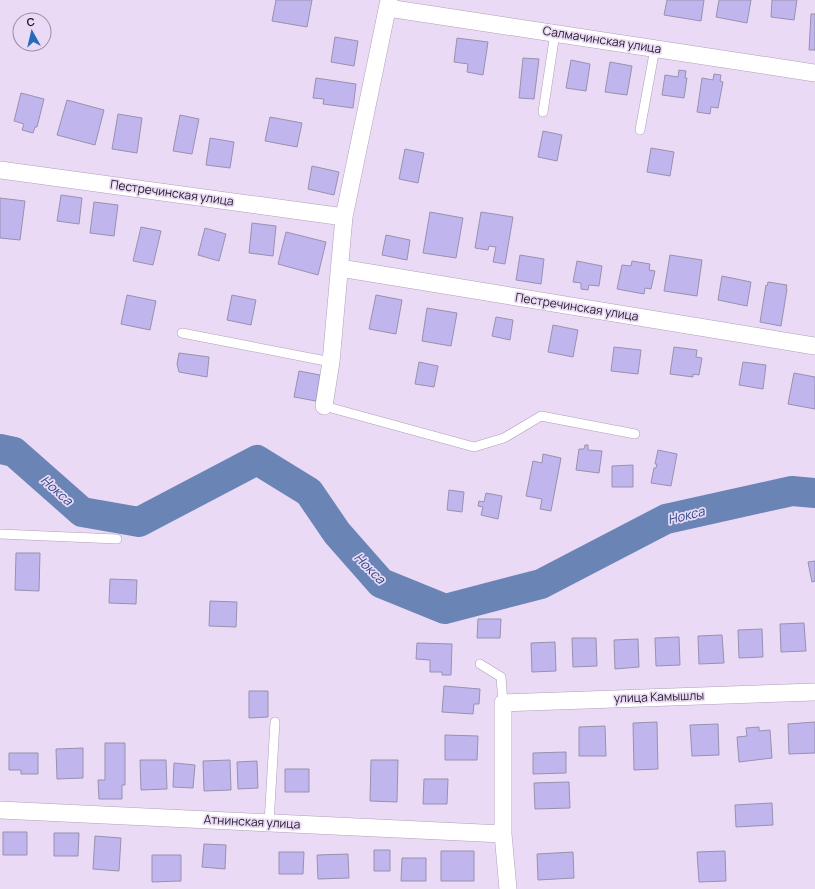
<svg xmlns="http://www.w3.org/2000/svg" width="815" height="889" font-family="Manrope,sans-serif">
  <rect width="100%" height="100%" fill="#ebdaf6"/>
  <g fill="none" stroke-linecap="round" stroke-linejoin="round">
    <path stroke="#6984b5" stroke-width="30" d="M0 449 14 452 82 512 139 522 257 460 309 492 337 533 381 583 445 609 541 584 666 519 792 491 815 493"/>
  </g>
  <path fill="#c1b5ee" stroke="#9792ae" d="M276 0H312L307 27 272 21Z
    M667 0H704L701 21 664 15Z
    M719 0H751L747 23 716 17Z
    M772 0H797L794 20 771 17Z
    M811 14H815V50H809Z
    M335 37 358 41 354 66 331 62Z
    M457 38 488 42 483 75 467 72 468 64 454 62Z
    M523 58 539 59 534 99 519 98Z
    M571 60 590 64 586 91 566 88Z
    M610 62 632 66 627 95 605 92Z
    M679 70 686 71 685 78H687L684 98 662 95 665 75 678 77Z
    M714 74 721 75 720 81 723 82 718 108 711 107 710 114 697 112 702 78 713 80Z
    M316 78 356 84 353 108 323 104 324 99 313 98Z
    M21 93 44 99 37 127H35L33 133 22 130 24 124 14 121Z
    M67 100 104 110 95 145 57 135Z
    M118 114 142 118 137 153 112 149Z
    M180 115 199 119 192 154 173 151Z
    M270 117 302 123 297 147 265 141Z
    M543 131 562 135 557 161 538 157Z
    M210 138 234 142 230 168 206 165Z
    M651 148 674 152 670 176 647 172Z
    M405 149 424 153 418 183 399 179Z
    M312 166 339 172 334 195 308 189Z
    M61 195 82 198 79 224 57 221Z
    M0 198 25 201 20 240 0 238Z
    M94 202 118 205 114 236 90 233Z
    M430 212 463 218 456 258 423 253Z
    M481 212 513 217 505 264 493 262 496 247 489 246 488 250 475 248Z
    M252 223 276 226 273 256 249 253Z
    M141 227 161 231 153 265 133 261Z
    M205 228 226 234 219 261 198 255Z
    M286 232 326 242 318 275 278 264Z
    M386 235 410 240 407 260 382 255Z
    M520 255 544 259 541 284 516 280Z
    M670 255 702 260 697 296 664 291Z
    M577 261 602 266 599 286 589 285 588 290 581 289V283L573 282Z
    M632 261 650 264 649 270 655 271 651 289 645 288 644 294 617 289 622 265 631 266Z
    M722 276 751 282 747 306 718 300Z
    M768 282 787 285 786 289H787L781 326 760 322 766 285 767 286Z
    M127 295 156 301 150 330 121 324Z
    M232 295 256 300 251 325 227 320Z
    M376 295 402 300 396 334 369 329Z
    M427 308 457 313 451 346 422 341Z
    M496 317 513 320 510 340 492 336Z
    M553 325 578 330 573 357 548 352Z
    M614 347 641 350 638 374 611 371Z
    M674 347 697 350 696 357 702 358 699 375 693 374V377L670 374Z
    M179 353 209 357 207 377 179 372 177 364Z
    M419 362 438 366 434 387 415 384Z
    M743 362 766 365 763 389 739 385Z
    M299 371 320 375 316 401 294 397Z
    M794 373 815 377V409L788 404Z
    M585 445H588V450L602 451 599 473 576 470 579 449H584Z
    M658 450 677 454 671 486 651 483 654 468H656L657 464H655Z
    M543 454 561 458 551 511 540 509 542 499 526 496 533 461 542 463Z
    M633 465V487H612V466Z
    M449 490 464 492 462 512 447 510Z
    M486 493 502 496 498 519 481 515 483 507 478 506 479 501 484 502Z
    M16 553H40L39 591 15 590Z
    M815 561V581L812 582 808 562Z
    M110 579 137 580 136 604 109 603Z
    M210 601 237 602 236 627 209 626Z
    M478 619H501L500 638H477Z
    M804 623 806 651 781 652 780 624Z
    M762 629 763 657 739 658 738 630Z
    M722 635 724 663 699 664 698 636Z
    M679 637 680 665 656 666 655 638Z
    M572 638H596L597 666 573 667Z
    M638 639 639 667 615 669 614 640Z
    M555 642 556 671 532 672 531 643Z
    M417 643 452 644 451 675H442V672H430V660L416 659Z
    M444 686 480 689 479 704H474L473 714 442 712Z
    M249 691H268V717L249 718Z
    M657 722 658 769 634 770 633 723Z
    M815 722V753L789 754 788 724Z
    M718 724 719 755 692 756 690 725Z
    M605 726 606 756H579V727Z
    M759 727V731L770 730 772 758 739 762 737 737 747 736 746 728Z
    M445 735 478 736 477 760H445Z
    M105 743H125V785H122V799H99L98 780H105Z
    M83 748V778L57 779 56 749Z
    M566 752V773L533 774V753Z
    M9 753H38V774H21V770H9Z
    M140 760H166L167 789 141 790Z
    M230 760 231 790 204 791 203 761Z
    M371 760H398L397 802 370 801Z
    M257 761 258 788 238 789 237 762Z
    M174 763 195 765 193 788 173 787Z
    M285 769H309V792H285Z
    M424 779H448L447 804H423Z
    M569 782 570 808 535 809 534 783Z
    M772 803 773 825 736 827 735 805Z
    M3 832H27V855H3Z
    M54 833H79L78 856H54Z
    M95 836 121 838 119 871 93 869Z
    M204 844 226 845 225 869 202 867Z
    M374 850H390V871H374Z
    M441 851H474V881H441Z
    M725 851 726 881 699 882 697 852Z
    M279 852H304L303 874H279Z
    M573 852 574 878 538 880 537 854Z
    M348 854 349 878 318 879 317 855Z
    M152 855H181V881L152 882Z
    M402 858H426V881H401Z"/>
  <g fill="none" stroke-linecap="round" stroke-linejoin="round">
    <defs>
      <path id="service" d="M543 112 555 33
        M640 130 655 48
        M182 333 331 362
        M324 406 474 447 504 438 541 416 635 434
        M0 534 117 539
        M480 664 501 677 503 703
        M269 823 275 722"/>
      <path id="minor" d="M388 8 815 73
        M0 170 344 217
        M340 268 815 346
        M324 406 331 362 344 217 389 0
        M0 810 503 834
        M508 889 503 834V703L815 692"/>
    </defs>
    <use href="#service" stroke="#af9fb9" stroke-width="10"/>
    <use href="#minor" stroke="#af9fb9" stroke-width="18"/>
    <use href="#service" stroke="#fff" stroke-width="9"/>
    <use href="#minor" stroke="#fff" stroke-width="17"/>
  </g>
  <g text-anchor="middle" stroke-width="3.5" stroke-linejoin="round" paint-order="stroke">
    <g font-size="12" fill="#211b25" stroke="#ebdaf6">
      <text transform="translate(602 40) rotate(9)" y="4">Салмачинская улица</text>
      <text transform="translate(172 193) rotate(8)" y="4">Пестречинская улица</text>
      <text transform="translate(577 307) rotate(9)" y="4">Пестречинская улица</text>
      <text transform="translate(659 697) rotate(-2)" y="4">улица Камышлы</text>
      <text transform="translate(252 822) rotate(3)" y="4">Атнинская улица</text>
    </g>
    <g font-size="13" font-style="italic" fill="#274886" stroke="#ebdaf6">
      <text transform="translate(57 490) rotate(42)" y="5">Нокса</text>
      <text transform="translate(686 515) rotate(-14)" y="5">Нокса</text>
      <text transform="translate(370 568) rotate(45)" y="5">Нокса</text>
    </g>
  </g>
  <g transform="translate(32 32) rotate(352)"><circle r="19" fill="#ebdaf6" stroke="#9a8ea2"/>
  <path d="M0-3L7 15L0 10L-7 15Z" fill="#266abb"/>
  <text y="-6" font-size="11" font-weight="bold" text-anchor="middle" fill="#211b25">С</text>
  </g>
</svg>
